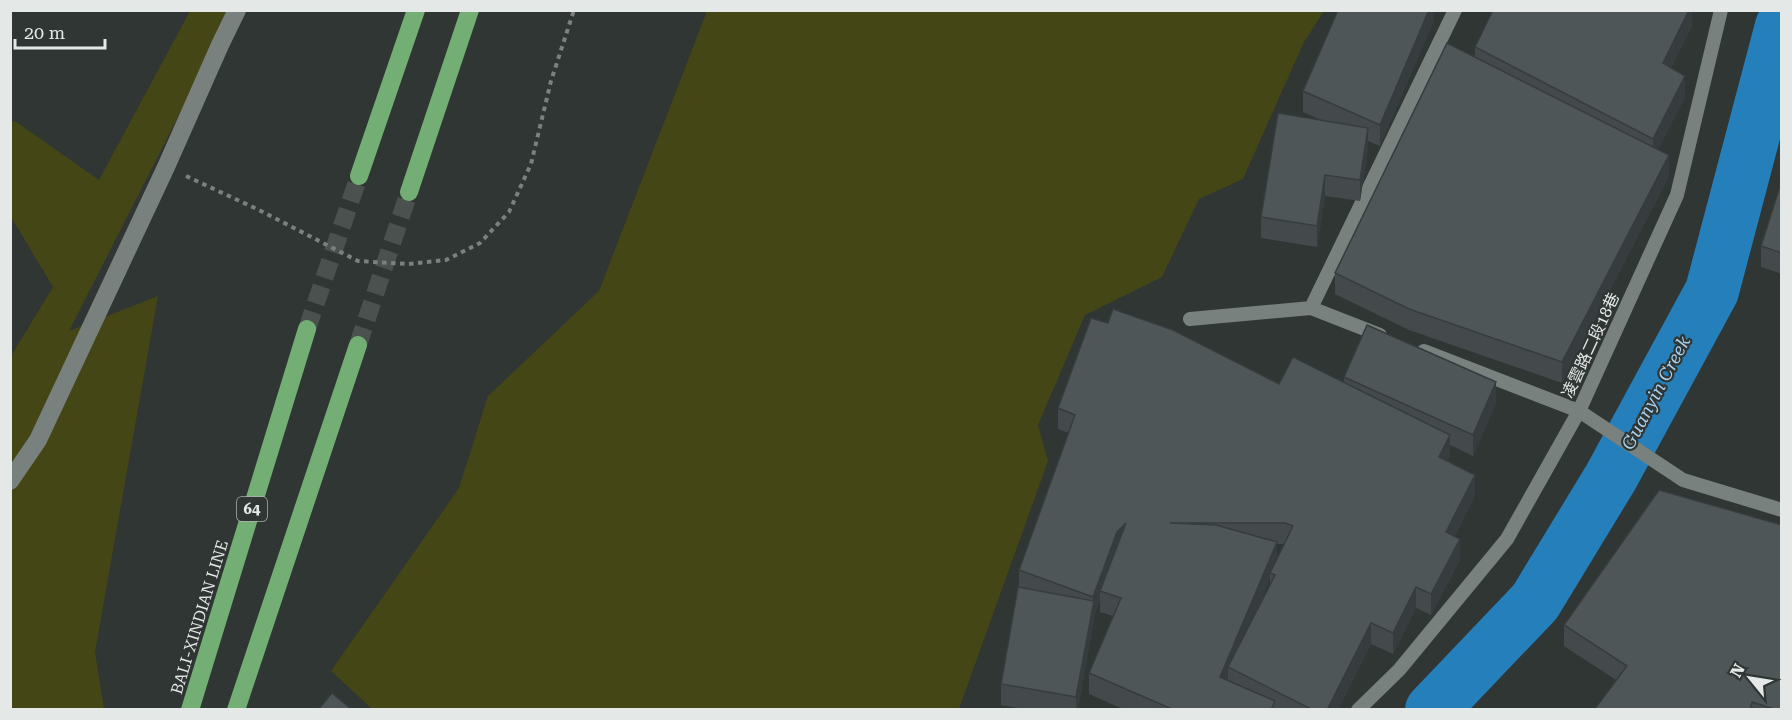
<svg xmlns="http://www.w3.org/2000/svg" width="1792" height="720" font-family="'Roboto Serif','Noto Sans TC',serif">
  <rect width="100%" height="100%" fill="#2f3634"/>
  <path fill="#444616" d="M190 11H232L69 331 158 296 95 652 104 709H11V356L53 287 11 217V122L15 121 99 180Z
    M707 11H1324L1304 42 1243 179 1199 199 1162 277 1085 315 1038 425 1048 461 959 709H372L331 671 459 488 488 396 599 291Z"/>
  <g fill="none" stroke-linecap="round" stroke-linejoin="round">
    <path stroke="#257fba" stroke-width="54" d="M1432 710 1535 602 1611 477 1712 291 1782 26"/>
    <path stroke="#4a514f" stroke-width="18" stroke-dasharray="18 9" stroke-linecap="butt" d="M307 329 359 176
      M358 345 409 192"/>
    <path stroke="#7b817f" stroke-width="4" stroke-dasharray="4.5 4.5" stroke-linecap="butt" d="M186 176 259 210 358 261 409 264 446 260 480 243 509 212 531 164 551 81 574 10"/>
    <path stroke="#79817f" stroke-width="14" d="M1311 308 1455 10
      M1190 319 1311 308 1380 335
      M1424 351 1579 411 1683 480 1782 510
      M1358 710 1399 670 1507 539 1579 411 1677 195 1721 10"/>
    <path stroke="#79817f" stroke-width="18" d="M10 481 38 440 166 167 220 45 237 10"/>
    <path stroke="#73ae74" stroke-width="18" d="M359 176 416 10
      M409 192 470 10
      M190 710 307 329
      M236 710 358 345"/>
  </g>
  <path fill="#444a4c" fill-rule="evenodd" d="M1434 10V20L1380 146 1368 141V149L1360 201 1325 196 1317 247 1261 238V217L1321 120 1303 112V91Z
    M1692 10V26L1671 68 1685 97 1658 150 1669 176 1562 383 1409 330 1335 294V273L1475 57V47Z
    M1782 180V274L1761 267V246Z
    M1344 377 1496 403 1473 456 1450 445V456L1447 461 1475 496 1455 536 1460 560 1431 615 1416 608 1393 654 1371 644 1338 710H1125L1089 694V673L1113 616 1100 612V599L1094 618 1078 710H1029L1001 705V684L1019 588V570L1069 433 1058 429V408L1279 384 1344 382ZM1277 544H1285L1277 560ZM1270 578V584L1256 613Z
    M1564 625 1782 710H1594L1616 680 1564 646Z"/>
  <path fill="#373c3e" d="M1429 10H1434V20L1380 146V125Z
    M1685 10H1692V26L1663 84V63Z
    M1685 76V97L1653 160V139Z
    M1368 128V149L1360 201V180Z
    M1669 155V176L1562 383V362Z
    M1325 175V196L1317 247V226Z
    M1496 382V403L1473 456V435Z
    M1450 435V456L1439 478V457Z
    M1475 475V496L1446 553V532Z
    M1126 523 1100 591V599L1094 618 1078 710H1076V697L1093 601V597L1117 532Z
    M1460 539V560L1431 615V594Z
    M1277 542V563L1270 573V578L1232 669 1228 667V678L1220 698V677Z
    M1416 587V608L1393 654V633Z
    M1371 623V644L1338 710H1327Z"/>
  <path fill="#4f5658" stroke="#373c3e" stroke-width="1.5" d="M1338 10H1429L1380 125 1303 91Z
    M1493 10H1689L1663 63 1685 76 1653 139 1475 47Z
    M1447 43 1669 155 1562 362 1409 309 1335 273Z
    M1278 113 1368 128 1360 180 1325 175 1317 226 1261 217Z
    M1782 180V253L1761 246Z
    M1113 309 1173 330 1279 384 1293 357 1450 435 1439 457 1475 475 1446 532 1460 539 1431 594 1416 587 1393 633 1371 623 1327 710H1313L1228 667 1275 575 1270 573 1293 526 1285 523H1170L1216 525 1277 542 1220 677 1275 701 1271 710H1174L1089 673 1121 598 1100 591 1126 523 1117 532 1093 597 1019 570 1075 415 1058 408 1091 318 1108 323Z
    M1367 325 1496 382 1473 435 1344 377Z
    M1659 490 1782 525V710H1777L1752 702 1750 710H1594L1627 666 1564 625Z
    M1018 587 1094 601 1076 697 1001 684Z
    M332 693 352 710H318Z"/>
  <g text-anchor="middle" stroke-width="4.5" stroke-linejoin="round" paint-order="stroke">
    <rect fill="#2f3634" stroke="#aeb3b1" stroke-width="1.5" x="237" y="497" width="30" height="24" rx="4.5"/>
    <g font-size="15" font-weight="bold" fill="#e4e8e7">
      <text x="252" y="514">64</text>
    </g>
    <g font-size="16" fill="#e4e8e7" stroke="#2f3634">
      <text transform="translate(1590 345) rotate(-65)" y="6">凌雲路二段18巷</text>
      <text transform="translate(199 617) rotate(-73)" y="6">BALI-XINDIAN LINE</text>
    </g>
    <g font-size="18" font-style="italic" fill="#a9d0f0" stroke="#2f3634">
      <text transform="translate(1656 393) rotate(-62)" y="6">Guanyin Creek</text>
    </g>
  </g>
  <rect width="1792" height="720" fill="none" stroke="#e4e8e7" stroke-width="24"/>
  <g transform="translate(1750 678) rotate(300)" stroke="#2f3634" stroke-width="4.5" paint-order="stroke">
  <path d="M0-4.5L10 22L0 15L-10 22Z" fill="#e4e8e7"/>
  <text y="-9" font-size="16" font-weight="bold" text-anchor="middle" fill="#e4e8e7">N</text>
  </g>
  <path d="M15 39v9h90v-9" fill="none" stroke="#e4e8e7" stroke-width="3"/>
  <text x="24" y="39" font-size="18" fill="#e4e8e7" stroke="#2f3634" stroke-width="4.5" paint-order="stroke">20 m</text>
</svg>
